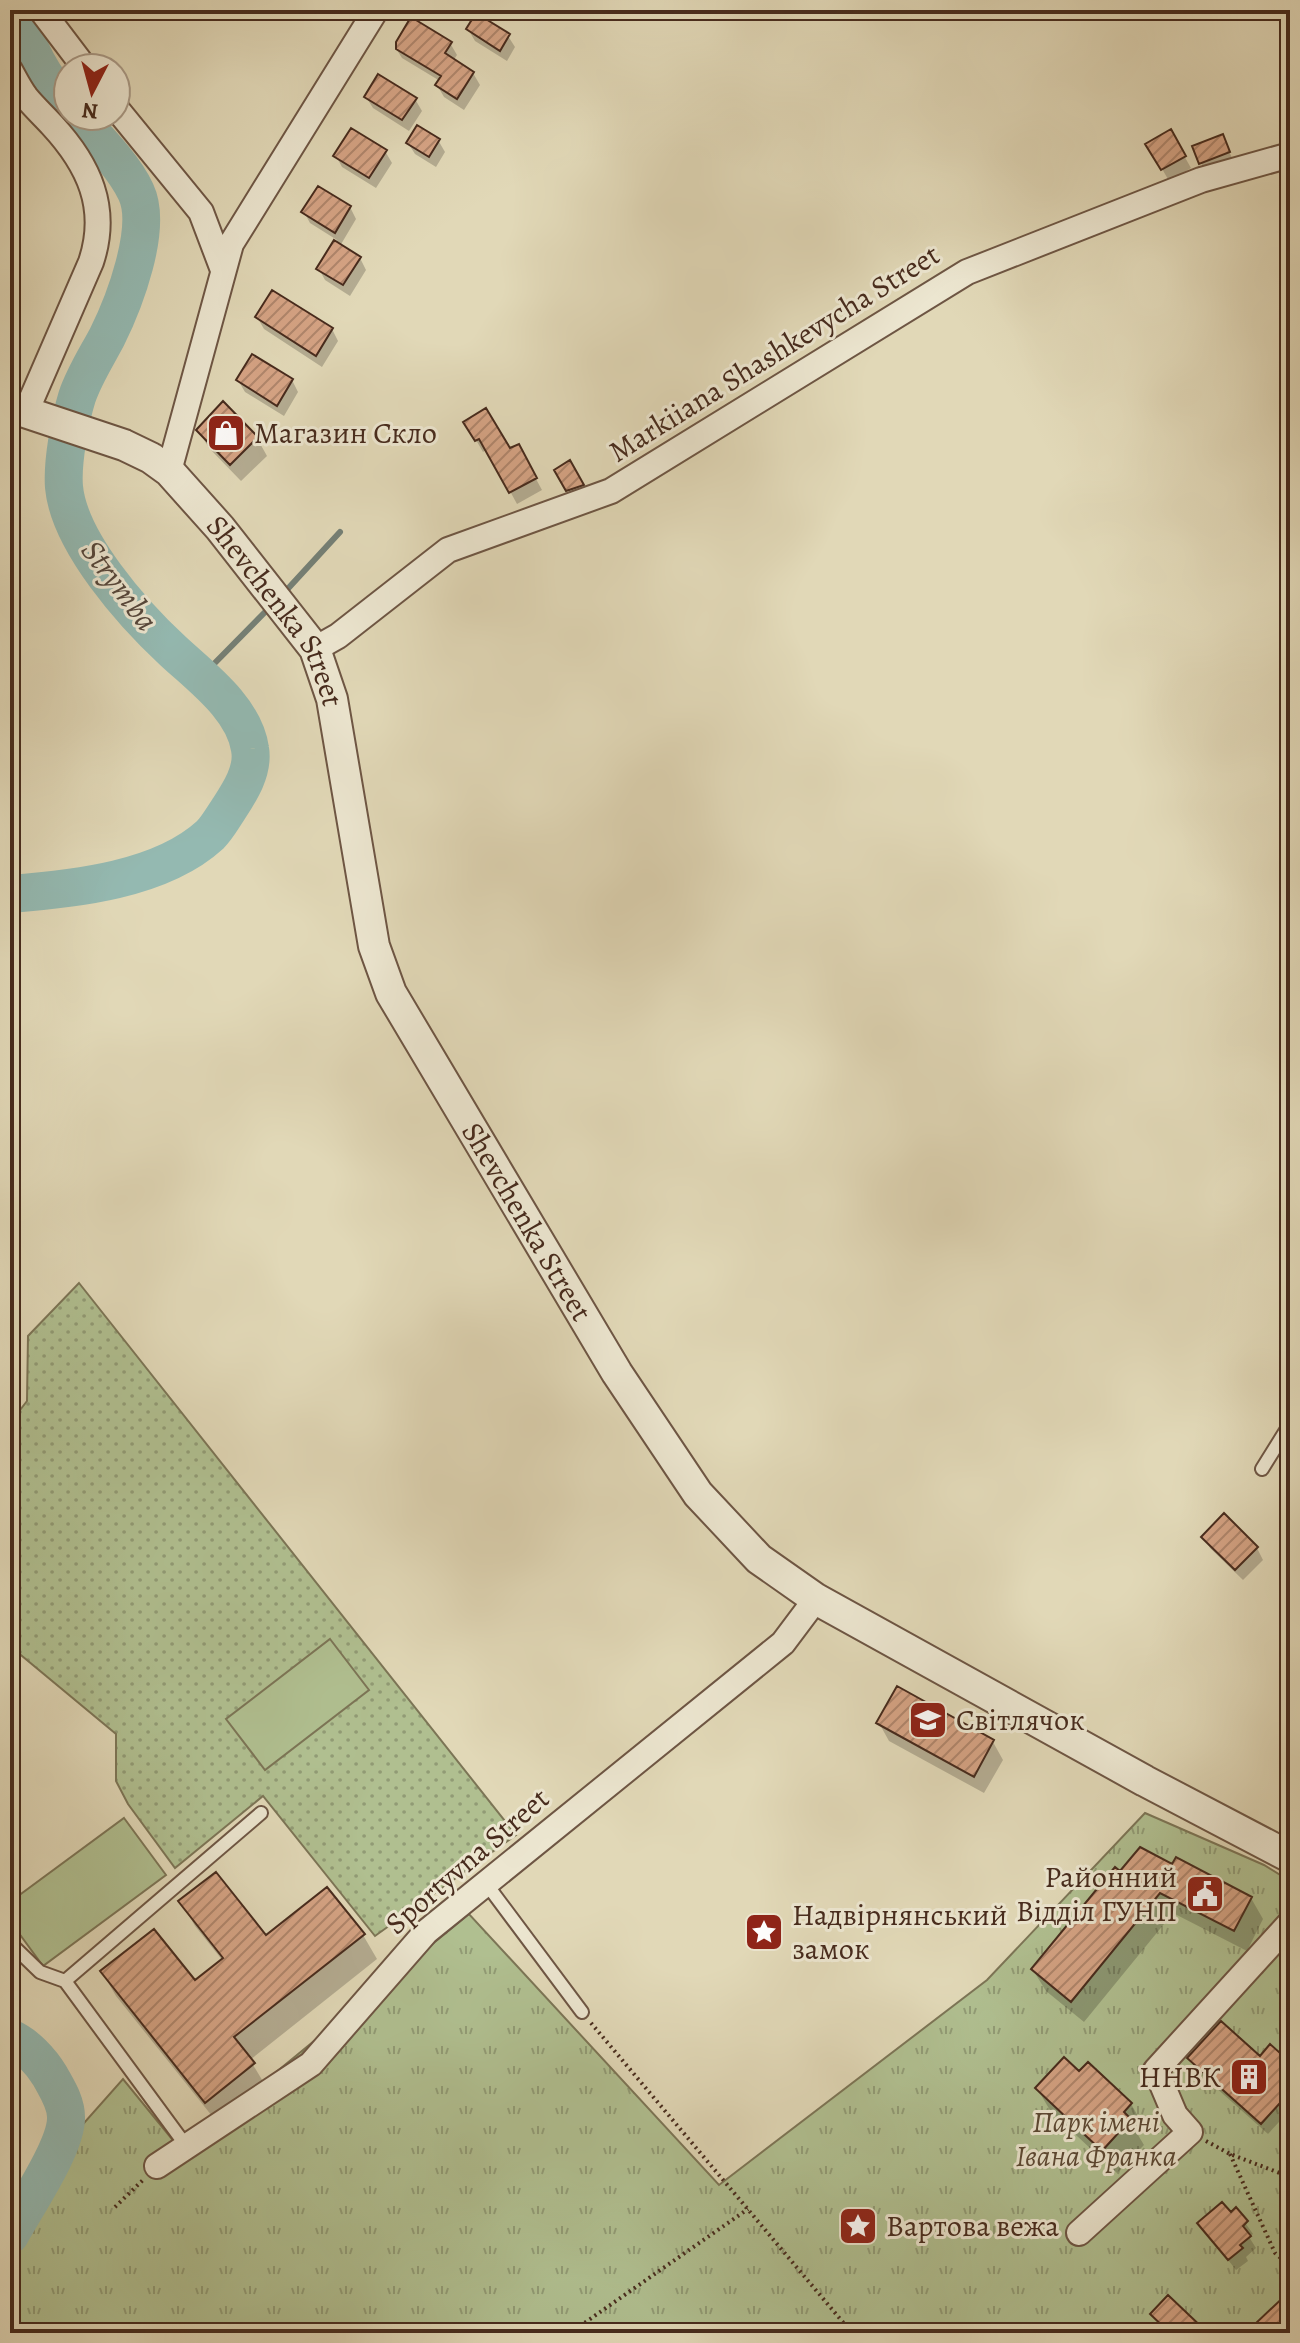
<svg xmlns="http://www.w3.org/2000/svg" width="1300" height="2343" font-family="Alegreya,serif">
  <defs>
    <pattern id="grass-dots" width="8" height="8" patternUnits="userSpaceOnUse" patternTransform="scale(2)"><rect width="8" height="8" fill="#b0bf90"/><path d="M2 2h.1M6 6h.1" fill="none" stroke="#919b75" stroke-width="1.8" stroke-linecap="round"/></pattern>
    <pattern id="park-tufts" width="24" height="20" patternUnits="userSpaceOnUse" patternTransform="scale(2)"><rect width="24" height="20" fill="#b0bf90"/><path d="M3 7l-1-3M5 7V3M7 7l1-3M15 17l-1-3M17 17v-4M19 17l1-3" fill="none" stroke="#919b75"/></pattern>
    <pattern id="building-hatch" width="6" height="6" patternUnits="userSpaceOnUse" patternTransform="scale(2)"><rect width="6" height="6" fill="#d5a384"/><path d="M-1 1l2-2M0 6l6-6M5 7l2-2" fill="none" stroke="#af856b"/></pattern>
  </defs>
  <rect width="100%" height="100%" fill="#e1d8b7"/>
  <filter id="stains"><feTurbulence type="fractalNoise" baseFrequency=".0025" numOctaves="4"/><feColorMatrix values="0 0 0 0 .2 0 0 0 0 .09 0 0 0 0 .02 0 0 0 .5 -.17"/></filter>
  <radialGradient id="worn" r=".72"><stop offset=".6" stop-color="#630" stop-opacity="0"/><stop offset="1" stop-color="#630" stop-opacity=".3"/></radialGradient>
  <path fill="url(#grass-dots)" stroke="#7c7556" stroke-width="2" d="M79 1283 516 1835 375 1936 263 1796 175 1868 128 1804 116 1781V1734L10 1646V1423L27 1401 28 1336Z"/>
  <path fill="url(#park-tufts)" stroke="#7c7556" stroke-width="2" d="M1145 1813 1264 1865 1290 1881V2333H10V2236L52 2159 123 2079 181 2150 469 1914 719 2185 987 1980Z"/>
  <path fill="#b0bf90" stroke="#7c7556" stroke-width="2" d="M330 1639 369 1690 265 1770 226 1719Z
    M124 1818 166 1875 43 1966 10 1921V1902Z"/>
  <path fill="#0003" d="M451 10H475L473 14 508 36 515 47 507 61 475 41 468 29 472 23Z
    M539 10H549L545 17 537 12Z
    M412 20 450 43 457 55 453 61 473 73 480 85 464 110 444 97 437 85 440 81 402 58 395 47Z
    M366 97 415 99 422 111 409 131 373 108Z
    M1290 103V127L1282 106Z
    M1170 131 1191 168 1169 181 1148 144Z
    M1222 137 1235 164 1207 175 1201 163Z
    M438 140 445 152 436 167 415 154 408 143Z
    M385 151 392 163 376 188 342 167 336 156Z
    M350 207 356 219 340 246 360 258 366 270 350 296 325 280 319 269 337 240 310 223 304 212Z
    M257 317 332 329 338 341 322 367 264 329Z
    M238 380H292L298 392 284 416 245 392Z
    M223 404 257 438 267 456 241 481 209 448 198 430Z
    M466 423 510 451 518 446 542 490 517 504 487 449 483 452Z
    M569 463 589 497 575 502 557 470Z
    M1203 1537 1257 1548 1263 1560 1243 1580 1210 1548Z
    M879 1723 993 1742 1003 1760 984 1793 889 1741Z
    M1173 1866 1251 1898 1263 1919 1247 1951 1173 1913 1084 2022 1046 1991 1033 1970 1121 1874Z
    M181 1902 266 1938 363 1935 377 1959 250 2060 267 2088 220 2126 116 1996 102 1972 195 1983 223 1961 195 1926Z
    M1190 2058 1260 2059 1290 2064V2110L1268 2134 1196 2070Z
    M1080 2074 1131 2104 1145 2128 1138 2135 1144 2145 1117 2173 1051 2112 1037 2088Z
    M1236 2210 1253 2234 1249 2237 1256 2248 1246 2257 1248 2261 1236 2270 1200 2224 1230 2215Z"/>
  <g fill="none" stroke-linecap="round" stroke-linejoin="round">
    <path stroke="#758076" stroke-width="6" d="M283 594 340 532
      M201 677 272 605"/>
    <path stroke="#94b9b1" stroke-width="38" d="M18 10C26 49 43 77 68 107
      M10 894C74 889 161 880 210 835 217 828 222 819 228 810 239 793 254 771 250 749 244 708 201 677 173 651 133 614 69 542 64 487 62 462 70 420 77 397 84 376 97 356 107 337 124 303 153 228 136 192 124 166 96 138 76 116
      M10 2038C26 2045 41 2061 50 2076 57 2089 66 2102 66 2117 67 2146 25 2207 10 2235"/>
  </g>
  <path fill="url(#building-hatch)" stroke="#472b1d" stroke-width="2" d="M476 13 510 34 500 51 466 29Z
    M411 17 452 42 445 53 474 72 457 99 435 85 441 76 396 49V42Z
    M378 74 417 98 402 120 364 97Z
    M417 125 440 139 429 157 406 143Z
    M351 128 387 150 369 178 333 156Z
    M1171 129 1186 156 1161 170 1145 144Z
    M1223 134 1230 152 1199 164 1192 146Z
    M318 186 351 206 335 233 301 212Z
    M334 240 361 257 343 285 316 269Z
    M272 290 333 328 316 356 255 317Z
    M252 354 293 379 277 406 236 380Z
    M223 401 258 437 230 465 196 430Z
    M486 408 510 448 519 444 537 478 509 493 479 439 475 441 463 422Z
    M570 460 584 485 566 491 554 470Z
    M1224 1513 1258 1547 1235 1570 1201 1537Z
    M897 1686 994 1740 974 1777 876 1723Z
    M1140 1847 1172 1864 1176 1857 1252 1897 1234 1931 1160 1893 1071 2002 1031 1969 1115 1867 1120 1871Z
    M216 1872 266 1935 327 1887 365 1934 234 2037 255 2063 205 2103 100 1971 154 1929 195 1980 223 1958 178 1901Z
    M1221 2021 1260 2056 1270 2044 1290 2062V2092L1261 2124 1187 2058Z
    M1064 2057 1079 2071 1088 2062 1132 2103 1124 2112 1131 2119 1102 2151 1035 2088Z
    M1222 2202 1231 2212 1236 2207 1248 2221 1243 2226 1251 2236 1240 2245 1243 2248 1228 2260 1197 2223Z
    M1290 2291V2333H1263L1255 2324Z
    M1168 2295 1208 2333H1170L1150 2314Z"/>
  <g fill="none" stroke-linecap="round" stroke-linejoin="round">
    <defs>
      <path id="service" d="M1262 1469 1290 1424
        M485 1882 582 2012
        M10 1943 40 1972 65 1981 187 2147
        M65 1981 261 1813"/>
      <path id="minor" d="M41 10 85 68
        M10 70C15 79 20 89 26 97 34 107 44 116 52 125 89 165 109 208 91 262L32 398 23 411
        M116 108 201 212 223 270
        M169 471 231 244 376 10
        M315 649 338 636 448 550 611 491 967 272 1201 180 1290 155
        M157 2166 311 2064 426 1932 783 1643 816 1599
        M1079 2233 1190 2132 1175 2115 1156 2070 1290 1923"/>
      <g id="tertiary">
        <path id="s1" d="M10 407 124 445 151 458 169 471 220 528 315 649 332 699 374 946 391 993 617 1373 698 1494 759 1559 816 1599 1145 1781 1290 1857"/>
      </g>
    </defs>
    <use href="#service" stroke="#6e5644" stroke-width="16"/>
    <use href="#minor" stroke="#6e5644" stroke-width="28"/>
    <use href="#tertiary" stroke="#6e5644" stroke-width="34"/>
    <path stroke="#472b1d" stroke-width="4" stroke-dasharray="2 4" stroke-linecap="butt" d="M591 2023 852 2333
      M1206 2141 1230 2154 1290 2177
      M1230 2154 1275 2253 1290 2266
      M115 2207 144 2179
      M570 2333 748 2209"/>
    <use href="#service" stroke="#ece6d0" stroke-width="12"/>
    <use href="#minor" stroke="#ece6d0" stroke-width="24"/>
    <use href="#tertiary" stroke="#ece6d0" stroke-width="30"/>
  </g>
  <defs>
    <symbol id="shop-square" viewBox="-11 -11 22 22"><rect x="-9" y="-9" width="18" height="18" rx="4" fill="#8f2418" stroke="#ece6d0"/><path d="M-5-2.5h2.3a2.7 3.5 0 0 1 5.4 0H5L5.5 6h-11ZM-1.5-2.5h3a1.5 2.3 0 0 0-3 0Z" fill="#fff"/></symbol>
    <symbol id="school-square" viewBox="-11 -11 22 22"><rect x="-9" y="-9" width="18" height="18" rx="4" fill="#8f2418" stroke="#ece6d0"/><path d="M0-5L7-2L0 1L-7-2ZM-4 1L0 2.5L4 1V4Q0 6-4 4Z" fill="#fff"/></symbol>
    <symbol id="civic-square" viewBox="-11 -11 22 22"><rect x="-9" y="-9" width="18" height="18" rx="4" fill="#8f2418" stroke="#ece6d0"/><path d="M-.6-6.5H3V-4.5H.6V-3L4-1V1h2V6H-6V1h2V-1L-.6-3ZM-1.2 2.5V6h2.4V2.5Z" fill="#fff"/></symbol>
    <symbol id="sight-square" viewBox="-11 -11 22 22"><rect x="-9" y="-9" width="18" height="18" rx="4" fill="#8f2418" stroke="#ece6d0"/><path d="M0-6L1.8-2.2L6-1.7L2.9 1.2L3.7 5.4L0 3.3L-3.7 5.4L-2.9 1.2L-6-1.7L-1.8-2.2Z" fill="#fff"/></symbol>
    <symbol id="building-square" viewBox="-11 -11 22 22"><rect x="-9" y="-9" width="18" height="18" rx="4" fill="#8f2418" stroke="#ece6d0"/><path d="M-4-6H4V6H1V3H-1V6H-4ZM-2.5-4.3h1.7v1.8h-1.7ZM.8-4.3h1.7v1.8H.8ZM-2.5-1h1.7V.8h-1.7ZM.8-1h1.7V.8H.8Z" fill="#fff"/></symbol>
  </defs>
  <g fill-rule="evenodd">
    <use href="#shop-square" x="204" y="411" width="44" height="44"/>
    <use href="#school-square" x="906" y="1698" width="44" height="44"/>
    <use href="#civic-square" x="1183" y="1872" width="44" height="44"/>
    <use href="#sight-square" x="742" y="1910" width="44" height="44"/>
    <use href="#building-square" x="1227" y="2055" width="44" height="44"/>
    <use href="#sight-square" x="836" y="2204" width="44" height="44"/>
  </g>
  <g text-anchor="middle" stroke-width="6" stroke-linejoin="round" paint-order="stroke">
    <g font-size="30" fill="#472b1d" stroke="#ece6d0">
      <text transform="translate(774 353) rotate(-32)" y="10">Markiiana Shashkevycha Street</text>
      <text dy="10" stroke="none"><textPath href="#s1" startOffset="350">Shevchenka Street</textPath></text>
      <text dy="10" stroke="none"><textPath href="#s1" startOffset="1022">Shevchenka Street</textPath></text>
      <text transform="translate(467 1861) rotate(-41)" y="10">Sportyvna Street</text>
    </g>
    <g font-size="30" fill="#472b1d" stroke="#ece6d0" text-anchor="start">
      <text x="254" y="443">Магазин Скло</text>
      <text x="956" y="1730">Світлячок</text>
      <text x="1177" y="1887" text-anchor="end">Районний<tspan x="1177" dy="34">Відділ ГУНП</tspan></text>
      <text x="792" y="1925">Надвірнянський<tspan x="792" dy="34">замок</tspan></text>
      <text x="1221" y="2087" text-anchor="end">ННВК</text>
      <text x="886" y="2236">Вартова вежа</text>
    </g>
    <g font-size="30" font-style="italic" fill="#5c4934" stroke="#ece6d0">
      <text x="1096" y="2132">Парк імені<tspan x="1096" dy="34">Івана Франка</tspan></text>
    </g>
    <g font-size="32" font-style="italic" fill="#56473b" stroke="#ece6d0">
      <text transform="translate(120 585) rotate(53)" y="11">Strymba</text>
    </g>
  </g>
  <rect width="1300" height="2343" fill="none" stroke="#e1d8b7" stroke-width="40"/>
  <rect x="12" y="12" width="1276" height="2319" fill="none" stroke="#472b1d" stroke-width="4"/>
  <rect x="20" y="20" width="1260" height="2303" fill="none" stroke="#472b1d" stroke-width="2"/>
  <g transform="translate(92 92) rotate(186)"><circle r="38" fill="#ece6d0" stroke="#aa9b88" stroke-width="2"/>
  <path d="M0-6L14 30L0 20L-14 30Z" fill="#8f2418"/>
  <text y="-12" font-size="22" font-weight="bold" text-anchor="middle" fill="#472b1d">N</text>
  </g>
  <rect width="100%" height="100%" filter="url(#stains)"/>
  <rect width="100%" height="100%" fill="url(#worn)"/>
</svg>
